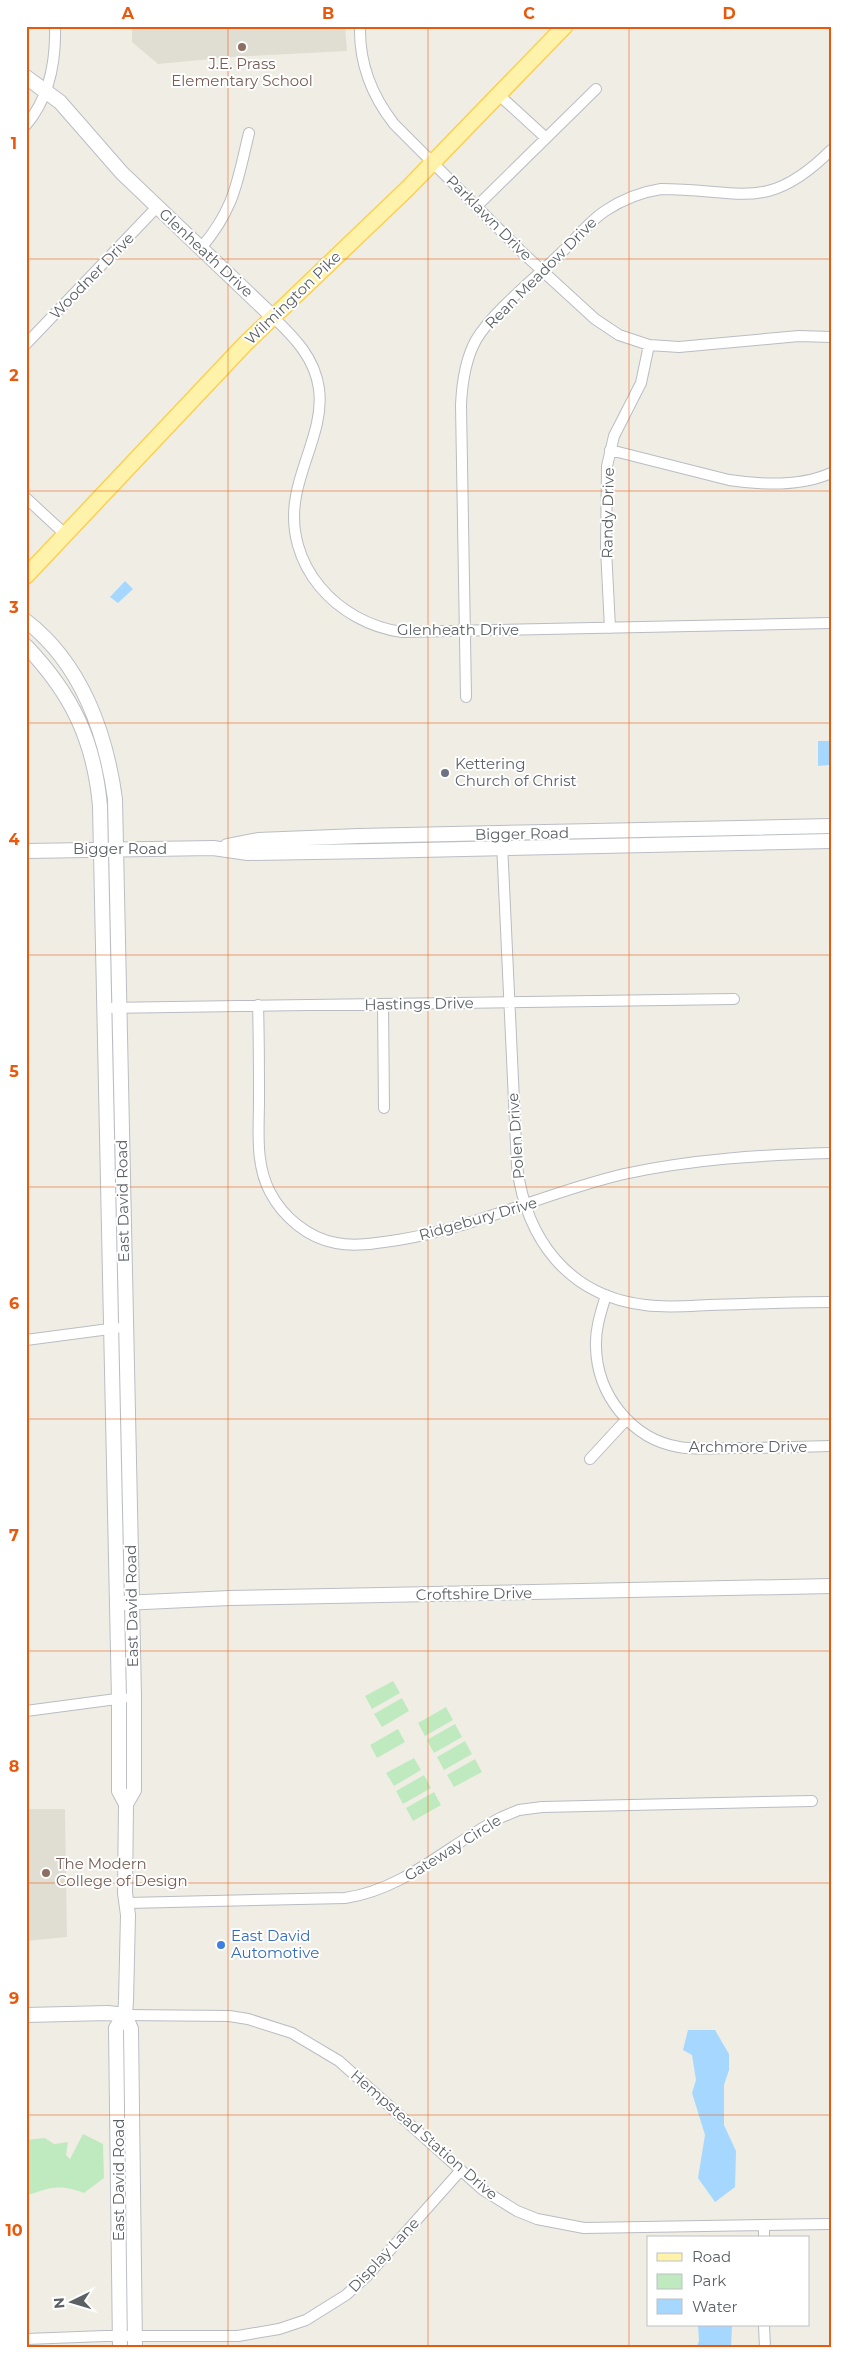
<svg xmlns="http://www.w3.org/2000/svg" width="857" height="2374" font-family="Montserrat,sans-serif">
  <rect width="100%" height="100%" fill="#f0eee4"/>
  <path fill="#e0ddd3" d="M132 26H345L347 51 232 57 158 64 132 42Z
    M26 1809H65L67 1937 26 1941Z"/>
  <path fill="#bfeabf" d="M393 1681 400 1693 372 1709 365 1696Z
    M402 1698 409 1711 382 1727 374 1714Z
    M446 1707 453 1720 425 1736 418 1723Z
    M455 1724 462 1737 434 1753 427 1740Z
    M398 1729 405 1742 377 1758 370 1745Z
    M465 1741 472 1754 444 1770 437 1757Z
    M414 1758 421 1770 394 1786 386 1773Z
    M475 1759 482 1772 454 1787 447 1775Z
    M424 1775 431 1788 403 1804 396 1791Z
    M434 1792 441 1805 413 1821 406 1808Z
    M83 2134 103 2144 104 2178 84 2193C59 2184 51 2187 26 2196V2140L45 2138 54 2144 68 2142 66 2155 70 2159Z"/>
  <path fill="#a6d7ff" d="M125 581 133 589 118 603 110 597Z
    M818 741H829V765L818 766Z
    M688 2030H715L729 2054V2070L724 2085V2125L736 2151 735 2187 715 2202 698 2178 705 2135 692 2093 696 2080 692 2055 683 2050Z
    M698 2325H732L731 2348H696L699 2341Z"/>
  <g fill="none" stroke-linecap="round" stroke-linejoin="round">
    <defs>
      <path id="street" d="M360 26C359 63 372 96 394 124L524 254 595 319 619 335 649 345 679 347 799 336 831 337
        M499 95 546 138
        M26 125C49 98 56 62 55 26
        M477 206 596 89
        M201 248C235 208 237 182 249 133
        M273 317C294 337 315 358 319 389 324 425 302 461 296 496 283 565 337 623 402 632L831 623
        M26 344 157 207
        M610 450 729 480C762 485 800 487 831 473
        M26 498 66 535
        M610 628 606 549 607 466 614 436 641 383 649 345
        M466 697 461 405C462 382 465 360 476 340 493 311 540 274 564 250 577 237 590 221 605 211 623 199 641 192 661 189 740 189 767 214 831 150
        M502 843 517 1166C526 1239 568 1296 645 1305 666 1308 688 1306 709 1305 750 1304 790 1302 831 1302
        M383 1004 384 1108
        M258 1005C259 1037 259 1068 259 1100 259 1130 255 1164 270 1192 283 1217 308 1238 336 1243 356 1247 378 1243 398 1240 477 1227 547 1192 624 1174 693 1159 761 1155 831 1153
        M105 1008 734 999
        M606 1295C601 1312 595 1329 596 1347 597 1394 631 1439 679 1447 696 1450 714 1448 732 1448 765 1448 798 1447 831 1446
        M26 1340 117 1328
        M590 1459 626 1420
        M26 1711 124 1698
        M127 1903 345 1898C406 1889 449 1844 502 1817L519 1810 542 1807 812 1801
        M125 2015 229 2016 248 2019 292 2033 339 2061 483 2190 517 2211 537 2219 584 2228 831 2224
        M764 2225V2238
        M764 2325 765 2348
        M26 2339 105 2336H238L279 2329 306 2320 346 2295 367 2276 461 2170"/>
      <path id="secondary" d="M26 77 60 102 122 173 273 317
        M26 621C81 663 106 733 115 799L134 1697V1790L126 1804
        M26 646C72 694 94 740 100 806L119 1699V1791L126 1804 125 1893 128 1915 126 2001 125 2015 116 2028 120 2348
        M227 846 258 840 359 836 831 826
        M26 851 213 848 248 853 374 851 831 841
        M123 1603 230 1598 831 1586
        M26 2015 108 2013 125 2015
        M125 2015 131 2029 135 2348"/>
      <path id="primary" d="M26 576 245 344 408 188 565 26"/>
    </defs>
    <use href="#street" stroke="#b9bcc2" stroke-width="12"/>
    <use href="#secondary" stroke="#babec4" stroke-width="16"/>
    <use href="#primary" stroke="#fed04f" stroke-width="18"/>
    <use href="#street" stroke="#fff" stroke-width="10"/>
    <use href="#secondary" stroke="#fff" stroke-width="14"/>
    <use href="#primary" stroke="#fff3ab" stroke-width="15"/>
  </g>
  <path fill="none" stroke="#e8590c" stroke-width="1" stroke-opacity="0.55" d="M228 26V2348M428 26V2348M629 26V2348M26 259H831M26 491H831M26 723H831M26 955H831M26 1187H831M26 1419H831M26 1651H831M26 1883H831M26 2115H831"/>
  <g fill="#8d6e63" stroke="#fff" stroke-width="2">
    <circle cx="242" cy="47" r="5"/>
    <circle cx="46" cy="1873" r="5"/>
  </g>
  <circle fill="#6b7280" stroke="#fff" stroke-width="2" cx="445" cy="773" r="5"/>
  <circle fill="#3f7fe0" stroke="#fff" stroke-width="2" cx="221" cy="1945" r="5"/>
  <g text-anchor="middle" stroke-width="4" stroke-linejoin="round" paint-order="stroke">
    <g font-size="15" fill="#785e54" stroke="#fff">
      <text x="242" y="69">J.E. Prass<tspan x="242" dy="17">Elementary School</tspan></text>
      <text x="56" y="1869" text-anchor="start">The Modern<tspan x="56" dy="17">College of Design</tspan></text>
    </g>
    <g font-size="15" fill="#5c6166" stroke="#fff">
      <text transform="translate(489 218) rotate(45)" y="5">Parklawn Drive</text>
      <text transform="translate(206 253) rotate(43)" y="5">Glenheath Drive</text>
      <text transform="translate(541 273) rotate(-45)" y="5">Rean Meadow Drive</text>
      <text transform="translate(92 276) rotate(-46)" y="5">Woodner Drive</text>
      <text transform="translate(293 298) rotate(-44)" y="5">Wilmington Pike</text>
      <text transform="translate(608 513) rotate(-89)" y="5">Randy Drive</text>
      <text x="458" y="635">Glenheath Drive</text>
      <text transform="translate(522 834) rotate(-1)" y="5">Bigger Road</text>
      <text x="120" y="854">Bigger Road</text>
      <text transform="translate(419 1004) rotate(-1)" y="5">Hastings Drive</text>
      <text transform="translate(516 1136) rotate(-94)" y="5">Polen Drive</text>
      <text transform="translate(123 1201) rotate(-91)" y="5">East David Road</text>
      <text transform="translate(478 1219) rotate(-16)" y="5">Ridgebury Drive</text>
      <text x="748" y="1452">Archmore Drive</text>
      <text transform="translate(474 1594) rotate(-1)" y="5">Croftshire Drive</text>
      <text transform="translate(132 1606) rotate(-91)" y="5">East David Road</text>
      <text transform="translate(453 1848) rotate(-32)" y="5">Gateway Circle</text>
      <text transform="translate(424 2135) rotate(41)" y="5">Hempstead Station Drive</text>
      <text transform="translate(119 2180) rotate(-90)" y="5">East David Road</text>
      <text transform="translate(384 2255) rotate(-47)" y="5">Display Lane</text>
    </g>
    <g font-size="15" fill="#5b616d" stroke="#fff" text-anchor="start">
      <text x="455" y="769">Kettering<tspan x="455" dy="17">Church of Christ</tspan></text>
    </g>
    <g font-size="15" fill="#366cbe" stroke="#fff" text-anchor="start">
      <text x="231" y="1941">East David<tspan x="231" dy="17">Automotive</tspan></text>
    </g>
  </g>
  <rect width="857" height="2374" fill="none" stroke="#ffffff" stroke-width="55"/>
  <rect x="647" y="2236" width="162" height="90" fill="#ffffff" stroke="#bec0c2"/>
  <rect x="657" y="2253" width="25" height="8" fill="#fff3ab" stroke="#bec0c2"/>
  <text x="692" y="2262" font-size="15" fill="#5c6166">Road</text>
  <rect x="657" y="2274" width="25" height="15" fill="#bfeabf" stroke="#bec0c2"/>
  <text x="692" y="2286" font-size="15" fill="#5c6166">Park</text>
  <rect x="657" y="2299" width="25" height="15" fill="#a6d7ff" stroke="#bec0c2"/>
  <text x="692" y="2312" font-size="15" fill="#5c6166">Water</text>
  <g transform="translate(72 2302) rotate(265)" stroke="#ffffff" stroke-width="4" paint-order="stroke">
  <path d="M0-4L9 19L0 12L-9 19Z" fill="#5c6166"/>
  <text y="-8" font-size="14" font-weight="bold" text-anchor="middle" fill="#5c6166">N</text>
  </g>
  <rect x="28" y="28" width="802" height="2318" fill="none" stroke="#e8590c" stroke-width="2"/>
  <g font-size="16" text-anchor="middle" font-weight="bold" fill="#e8590c">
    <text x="128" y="19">A</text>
    <text x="328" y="19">B</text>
    <text x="529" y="19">C</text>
    <text x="729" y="19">D</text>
    <text x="14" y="149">1</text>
    <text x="14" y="381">2</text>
    <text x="14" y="613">3</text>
    <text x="14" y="845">4</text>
    <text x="14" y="1077">5</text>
    <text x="14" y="1309">6</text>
    <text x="14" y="1541">7</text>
    <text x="14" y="1772">8</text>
    <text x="14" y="2004">9</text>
    <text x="14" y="2236">10</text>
  </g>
</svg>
